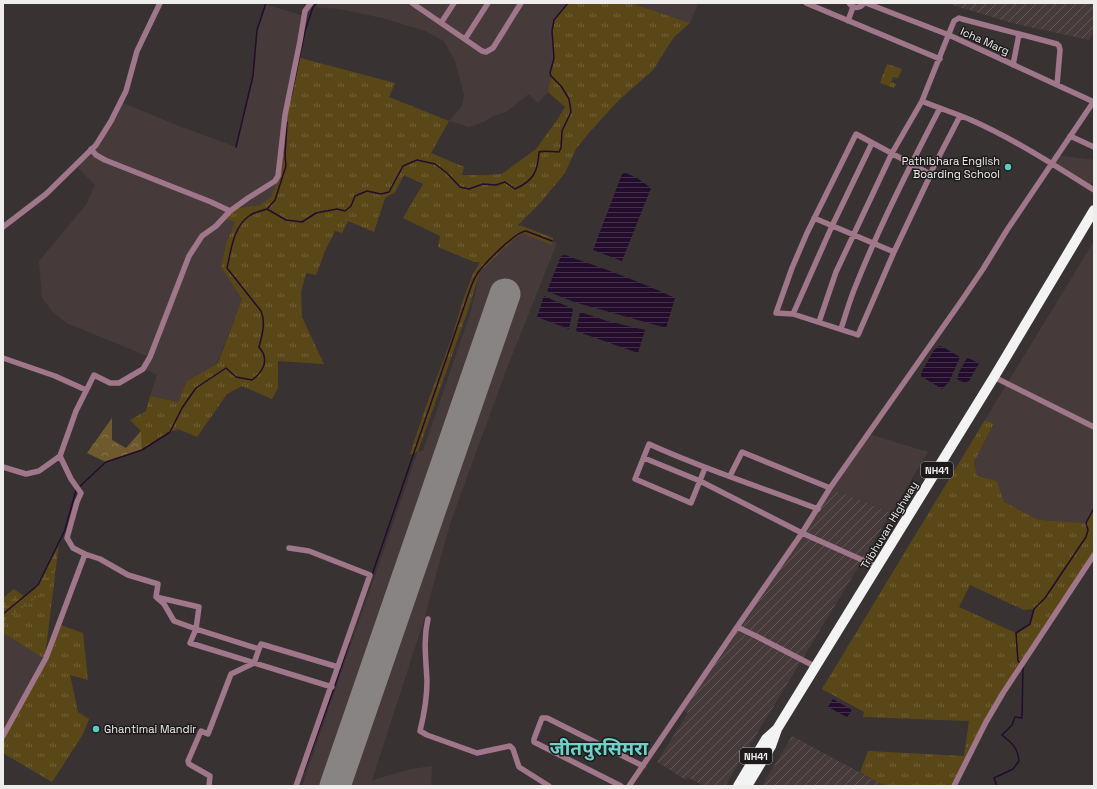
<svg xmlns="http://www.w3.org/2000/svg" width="1097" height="789" font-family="'Space Grotesk','Noto Sans Devanagari',sans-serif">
  <defs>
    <pattern id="industrial-furrows" width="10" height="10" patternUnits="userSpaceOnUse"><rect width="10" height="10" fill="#463b3a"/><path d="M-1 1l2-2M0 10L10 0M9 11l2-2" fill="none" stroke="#615857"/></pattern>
    <pattern id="grass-tufts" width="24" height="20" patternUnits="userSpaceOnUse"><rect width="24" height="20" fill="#5a4718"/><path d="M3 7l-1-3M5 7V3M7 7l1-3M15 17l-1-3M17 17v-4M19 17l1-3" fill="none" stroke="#72623a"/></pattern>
    <pattern id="forest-crowns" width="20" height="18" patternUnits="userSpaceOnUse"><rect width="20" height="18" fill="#6e5a2c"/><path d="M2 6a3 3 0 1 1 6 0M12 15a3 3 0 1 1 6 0" fill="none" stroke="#83724b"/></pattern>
    <pattern id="wetland-marsh" width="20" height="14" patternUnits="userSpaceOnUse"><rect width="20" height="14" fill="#5a4718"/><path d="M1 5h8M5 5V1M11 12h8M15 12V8" fill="none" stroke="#72623a"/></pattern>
    <pattern id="water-rules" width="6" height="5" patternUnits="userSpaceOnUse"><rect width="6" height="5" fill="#240c2d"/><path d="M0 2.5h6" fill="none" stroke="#44304c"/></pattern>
  </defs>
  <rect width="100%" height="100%" fill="#383332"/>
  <path fill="#463b3a" d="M311 3H568L554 20 552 31 554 58 550 73 551 76 548 92 538 103 529 94 506 112 493 116 484 122 469 127 449 121 462 106 464 95 455 61 444 41 425 31 382 18 340 9 313 7 309 5Z
    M631 3H698L690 23Z
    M265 4 304 16 281 167 275 186 271 198 260 205 240 207 222 218 235 222 226 244 221 267 242 299 217 363 187 381 178 402 150 396 157 374 143 369 150 357 66 323 52 311 42 298 39 261 86 205 95 185 75 165 96 145 121 102 179 126 236 147 253 76 257 30Z
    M1057 155 1094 160V180L1090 187 1052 162Z
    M522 233 557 243 505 373 451 521 431 593 425 617 372 780 412 769 432 766 431 786H302L418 451H423L471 311 480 272 512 241Z
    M1094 241V508L1086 523 1039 520 1004 502 997 481 977 476 974 462 994 425 985 420Z
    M868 434 928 452 891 513 830 488Z
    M3 633 45 659 3 736Z"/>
  <path fill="url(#industrial-furrows)" d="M946 3H1094V33L1089 40 1012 23Z
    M830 488 891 513 725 786H704L687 777 686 780 657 762 688 713 682 709Z
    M792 736 885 786H762Z"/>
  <path fill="url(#grass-tufts)" fill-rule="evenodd" d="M568 3H631L690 23 674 37 653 70 618 101 587 135 576 149 565 173 541 202 518 225 525 227 553 238 552 245 522 233 512 241 480 272 468 310 418 451 413 454H410L424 412 452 337 463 300 473 274 480 262H474L438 247 440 236 403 218 423 184 404 175 395 192 385 198 374 232 348 221 342 233 335 231 325 251 316 275 306 273 301 292 302 317 324 364 278 361V388L272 399 242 386 227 394 197 437 178 429 170 432 142 450 141 431 130 420 146 411 150 396 178 402 187 381 218 363 242 299 221 267 226 244 235 222 222 218 237 208 260 205 271 197 275 186 280 166 282 148 297 57 395 83 389 97 449 121 431 153 464 167 462 175H485L502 174 536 149 557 120 565 107 548 92 551 76 550 73 554 58 552 31 554 20Z
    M887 64 902 69 898 78 893 77 891 82 896 84 894 88 880 83Z
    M985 420 994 424 974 462 977 476 997 481 1004 502 1039 520 1086 523 1094 508V555L986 722 954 786H885L860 772 868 751 964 756 969 721 863 717 864 712 822 689ZM970 585 1024 610 1034 609 1030 624 1016 633 959 607Z
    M56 567 45 657 58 624 83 633 88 680 70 675 78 712 89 719 83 734 52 782 3 753V736L45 659 3 633V622L28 604 44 589Z"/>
  <path fill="url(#forest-crowns)" d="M112 418V440L126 448 141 431 142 450 106 462 87 453Z"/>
  <path fill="url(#wetland-marsh)" d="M59 544C58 551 57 559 56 566 49 593 24 607 3 622V598L14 589 25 597 38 585Z"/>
  <path fill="url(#water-rules)" d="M626 173 637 178 651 188 622 261 593 250 622 174Z
    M565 255C602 268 639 281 675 298L666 328 574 302 547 291 561 256Z
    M544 296 573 309 569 329 537 317Z
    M580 312 607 321 645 330 638 353 576 331Z
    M939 346 943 347 960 357 949 382 942 389 921 376V373L934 350Z
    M967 358 970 359 979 363 969 381 964 383 957 379 959 372Z
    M833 699 852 710 847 717 828 707Z"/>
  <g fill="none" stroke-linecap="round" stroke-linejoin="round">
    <path stroke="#240c2d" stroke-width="1.5" d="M291 97 305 31 313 7 317 3
      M236 147 253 76 257 30 266 3
      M267 209 275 200 286 166 285 156 287 122
      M78 488 106 462 142 450 170 432 182 408 196 388 226 368 236 377 252 380C259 375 267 366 264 356 264 353 261 350 259 347 262 336 266 322 261 311L227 268C231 251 233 227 249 216 254 212 261 211 267 209L286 220 302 222 316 213 337 209 345 211 351 206 355 196 367 191 381 194 389 192 403 166 417 160 435 164 447 173 460 187 469 189 483 184 496 185 505 182 515 189C533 181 538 172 539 152 545 150 552 152 559 152L561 148 562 131 571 112 570 105 569 99 561 86 551 76 550 73 554 58 552 31 554 20 568 3
      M372 575 466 301C469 292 472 282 477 274 483 265 516 231 526 231L552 241
      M3 614 38 585 65 530 76 490
      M1021 664 1018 661 1016 633 1030 624 1034 609 1045 598 1086 537 1088 530 1086 523 1094 508
      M304 771 334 688 349 643
      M997 786 994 778 1013 769 1019 761C1018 748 1012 743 1002 735L1012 725 1015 717 1022 718 1023 667"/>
    <path stroke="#888484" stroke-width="31" d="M335 786 505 294"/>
    <path stroke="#9f768a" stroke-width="5.5" d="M412 3 482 51 486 52 493 48 521 3
      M806 3 940 59
      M849 3C853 9 860 9 864 3
      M866 3 949 35 1094 102
      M848 21 853 7
      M441 23 454 3
      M465 39 488 3
      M1013 65 1019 34
      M922 101C938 108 955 113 971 120 1014 139 1054 165 1094 190
      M1070 136 1094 147
      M91 149 96 155 105 160 211 202 230 211 248 198 275 181 278 176 285 115 300 41 305 11 311 3
      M930 174 929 178 894 252 858 335 793 314 776 313 792 268 807 233 856 134 930 174 960 116
      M814 218 894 252
      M3 227 46 194 96 145 111 121 126 91 137 51 160 3
      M793 314 832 226 872 143
      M819 322 836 272 892 153 922 101 954 21 959 18 962 19 1057 44 1059 46 1060 50 1057 85
      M841 329C846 314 850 299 856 285 880 225 910 166 940 108
      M3 358 55 376 86 390
      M994 377 1094 427
      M60 456 71 479 81 493 77 502 67 538 73 548 85 554
      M644 458 700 481 802 533 878 567
      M3 467 26 474 39 471 60 456 76 411 94 375 110 383H119L143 369 150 357 189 256 202 236 216 226 230 211
      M705 468 691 503 635 479 649 444C703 469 761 487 818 509
      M730 476 742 452 830 488
      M289 548 309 551 370 575 296 786
      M428 619C423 640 426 659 427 681 427 697 424 715 420 731L427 735 477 753 510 746 513 749 519 767 549 786
      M737 627 802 533 830 488 962 300 983 269 1007 230 1094 101
      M259 649 261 644 338 667
      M3 736 46 658 85 554 100 559 128 575 158 584 156 597
      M209 786 210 776 189 764 188 761 201 731 208 734 231 674 254 663 259 649 196 629 199 607 156 597 164 604 174 621 196 629 190 643 332 687
      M621 786 534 742V739L542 718H547L643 766
      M629 786 737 627 756 636 816 667
      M954 786 986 722 1003 693 1094 555"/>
    <path stroke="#f3f3f3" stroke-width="10" d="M738 786 766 739 776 730
      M747 786 771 746 777 729 994 377 1094 210"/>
  </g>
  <g fill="#57cec1" stroke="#1d1b1b" stroke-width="1.5">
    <circle cx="1008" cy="167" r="4"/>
    <circle cx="96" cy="729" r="4"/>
  </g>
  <g text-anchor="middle" stroke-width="3" stroke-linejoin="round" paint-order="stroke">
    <g fill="#1d1b1b" stroke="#b0adad" stroke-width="1">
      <rect x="921" y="462" width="32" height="16" rx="3"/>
      <rect x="740" y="748" width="32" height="16" rx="3"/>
    </g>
    <g font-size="10" font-weight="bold" fill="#efecec">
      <text x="937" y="474">NH41</text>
      <text x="756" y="760">NH41</text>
    </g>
    <g font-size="11" fill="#efecec" stroke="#1d1b1b">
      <text transform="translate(985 41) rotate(24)" y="4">Icha Marg</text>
      <text transform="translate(889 525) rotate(-59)" y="4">Tribhuvan Highway</text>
    </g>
    <g font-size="11" fill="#efecec" stroke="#1d1b1b" text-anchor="end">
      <text x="1000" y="165">Pathibhara English<tspan x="1000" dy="13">Boarding School</tspan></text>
      <text x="104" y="733" text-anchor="start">Ghantimai Mandir</text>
    </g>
    <g font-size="19" font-weight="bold" fill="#6bd4c8" stroke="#1d1b1b">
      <text x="599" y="755">जीतपुरसिमरा</text>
    </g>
  </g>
  <rect width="1097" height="789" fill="none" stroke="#efecec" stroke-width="8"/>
</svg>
